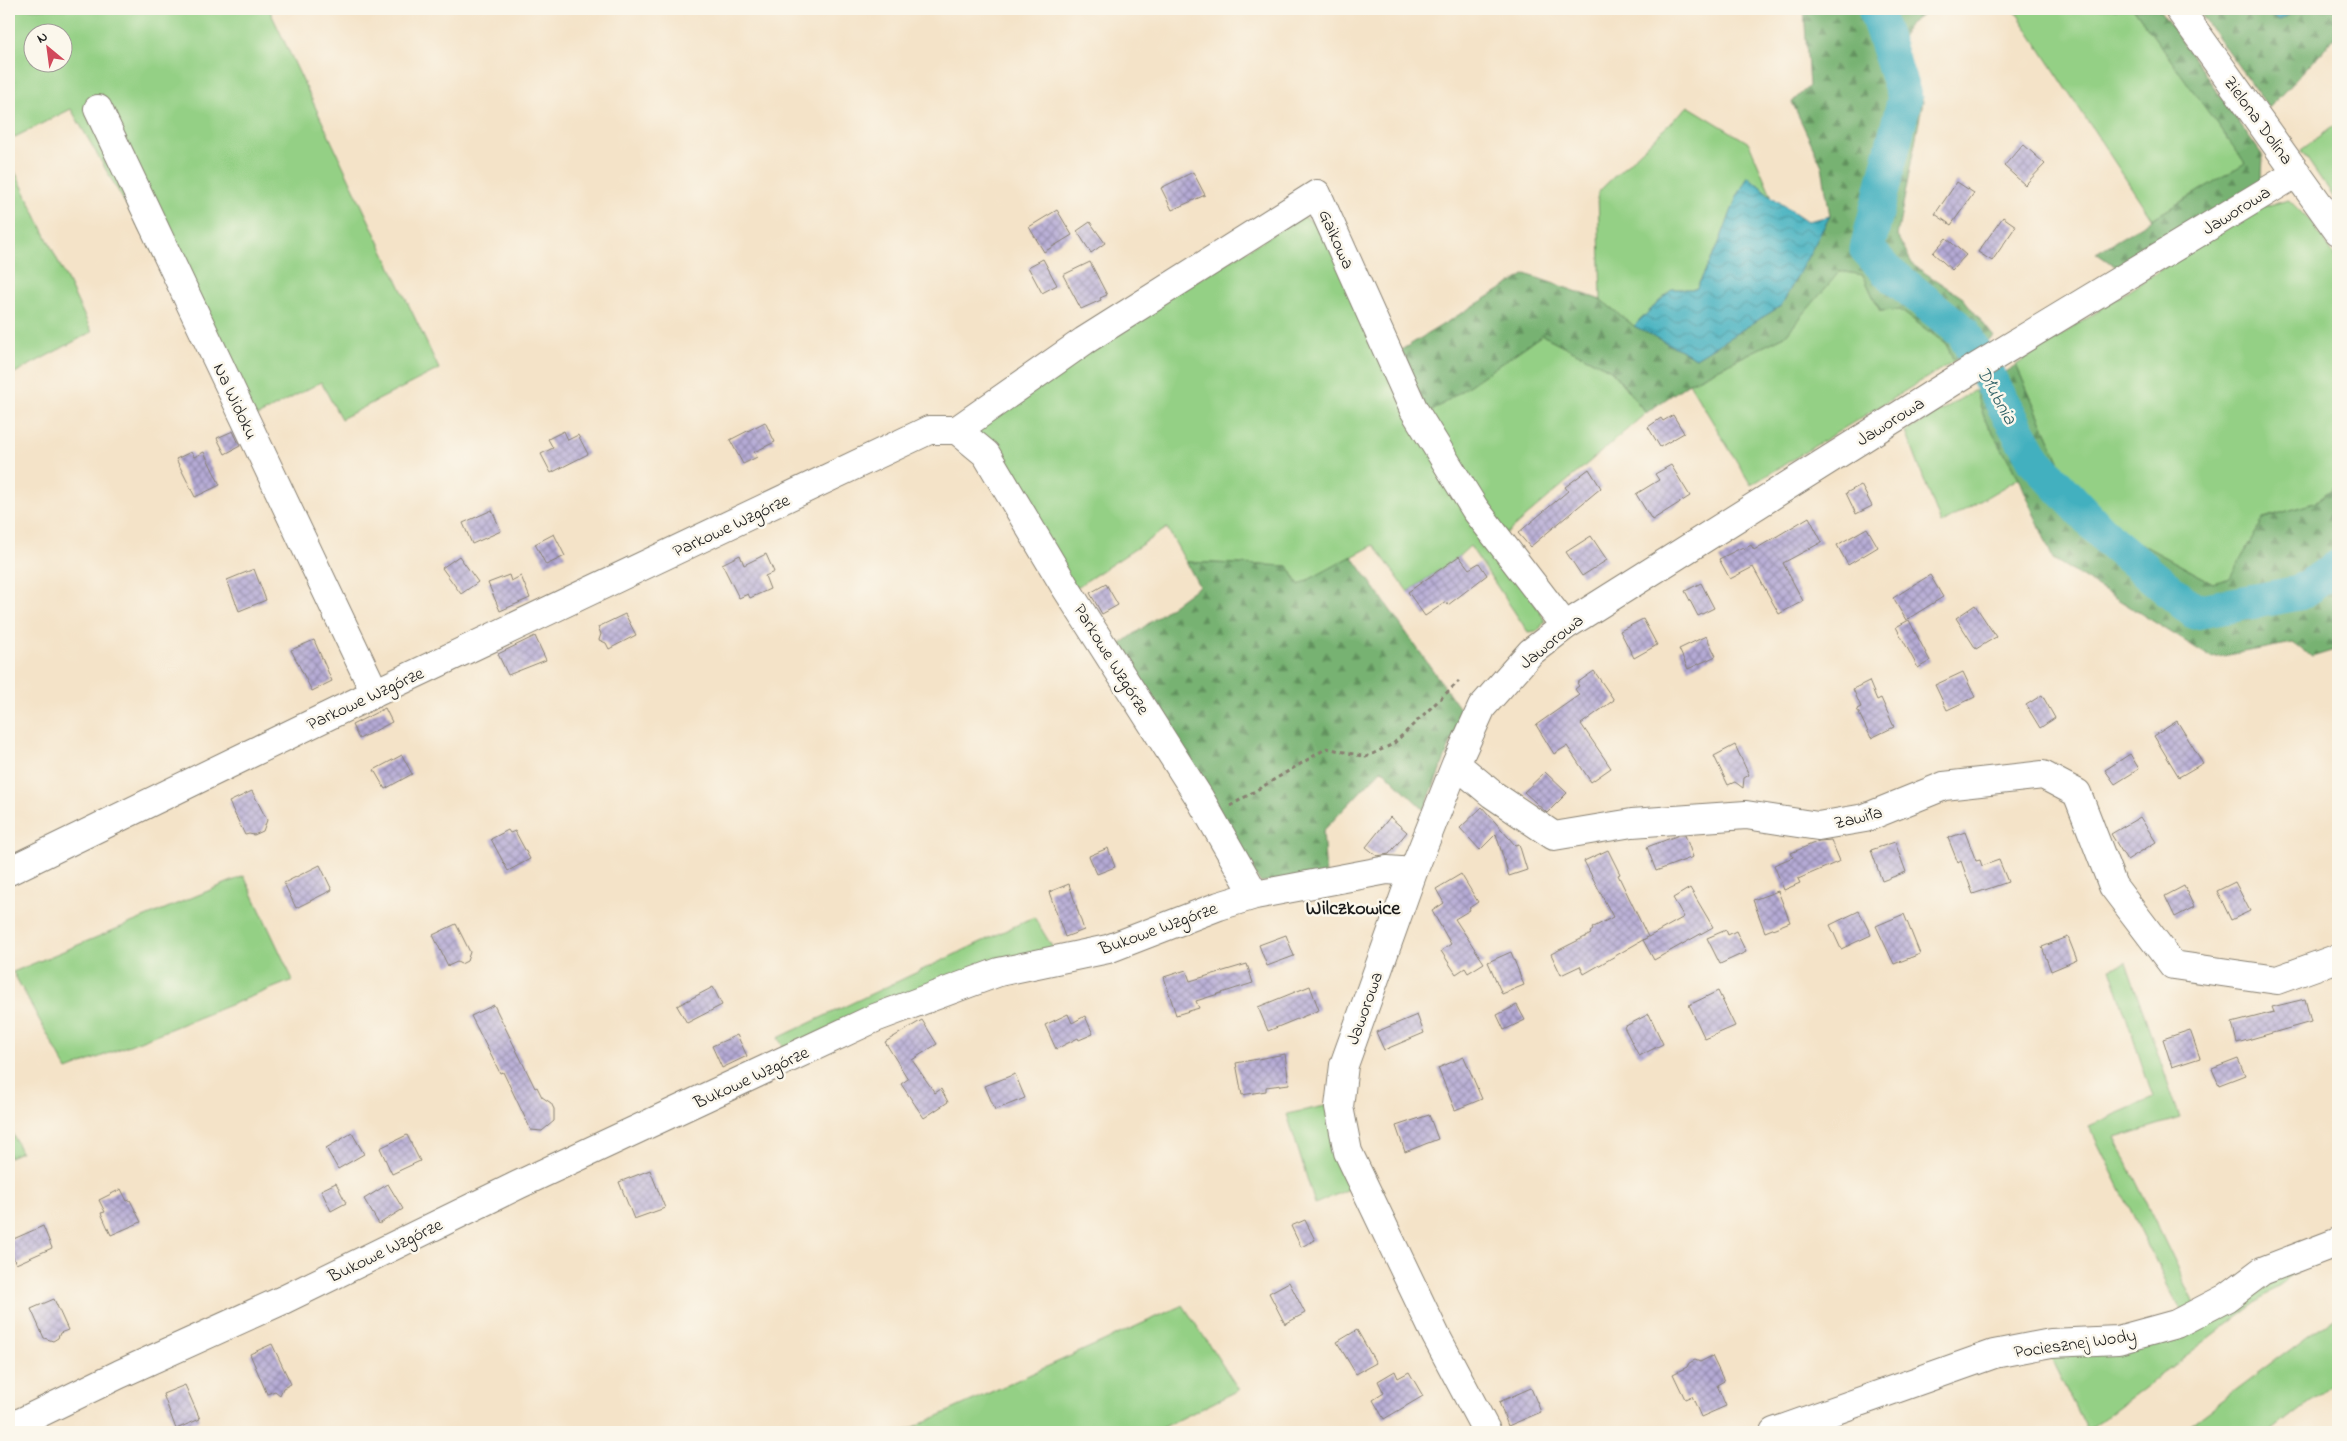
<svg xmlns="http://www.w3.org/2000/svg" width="2347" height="1441" font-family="'Indie Flower',sans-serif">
  <defs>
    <pattern id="forest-firs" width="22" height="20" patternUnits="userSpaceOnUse" patternTransform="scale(1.25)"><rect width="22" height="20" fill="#77b272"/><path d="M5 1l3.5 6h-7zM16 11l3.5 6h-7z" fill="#61905d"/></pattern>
    <pattern id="water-waves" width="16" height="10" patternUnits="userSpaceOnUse" patternTransform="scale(1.25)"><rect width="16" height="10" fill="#42b0bf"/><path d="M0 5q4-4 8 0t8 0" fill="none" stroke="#368e9a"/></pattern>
    <pattern id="building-cross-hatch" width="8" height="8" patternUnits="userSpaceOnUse" patternTransform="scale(1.25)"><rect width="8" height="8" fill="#b5aad5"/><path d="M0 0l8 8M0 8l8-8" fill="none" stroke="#928aac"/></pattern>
  </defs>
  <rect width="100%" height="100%" fill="#fbf7ec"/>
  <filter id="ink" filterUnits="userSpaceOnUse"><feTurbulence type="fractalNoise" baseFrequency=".02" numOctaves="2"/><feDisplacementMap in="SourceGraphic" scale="10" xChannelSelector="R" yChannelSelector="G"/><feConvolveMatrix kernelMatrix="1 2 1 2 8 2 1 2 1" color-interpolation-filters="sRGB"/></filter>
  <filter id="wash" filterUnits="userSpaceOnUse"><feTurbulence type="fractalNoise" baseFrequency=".0096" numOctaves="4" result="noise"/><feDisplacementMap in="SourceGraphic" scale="20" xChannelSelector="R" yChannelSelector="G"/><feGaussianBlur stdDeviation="1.12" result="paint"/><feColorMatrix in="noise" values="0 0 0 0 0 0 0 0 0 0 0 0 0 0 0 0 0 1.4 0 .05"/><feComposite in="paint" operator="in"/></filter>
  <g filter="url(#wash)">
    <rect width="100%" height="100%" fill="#f4e3c8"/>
    <path fill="#94d085" stroke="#587650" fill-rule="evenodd" d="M9 9H269L439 369 341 419 321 382 248 421 231 387 71 109 9 140ZM32 32H62V62H32Z
      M2014 9H2134L2246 163 2152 219Z
      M1688 106 1749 143 1772 197 1748 177 1736 199 1717 248 1696 289H1672L1634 326 1601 300 1598 192Z
      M2338 123V200L2336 201 2301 150Z
      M9 159 92 332 9 376Z
      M2289 200 2311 222 2338 261V484L2314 503 2264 518 2230 579 2213 583 2110 527 2068 481 2016 365 2253 209Z
      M1303 216 1323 228 1545 621 1538 631 1528 632 1470 546 1459 556 1408 592 1374 545 1299 585 1288 566 1186 562 1167 528 1074 589 975 429 1104 337Z
      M1839 271 1863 275 1880 311 1900 310 1946 344 1954 361 1751 485 1689 383 1785 336Z
      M1542 335 1611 370 1646 413 1506 534 1428 414Z
      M1975 390 1985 420 2019 478 1941 524 1906 432Z
      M244 876 293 980 67 1070 13 972Z
      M1034 917 1056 953 784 1048 778 1038Z
      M2126 962 2180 1118 2115 1138 2200 1314 2261 1283 2338 1228V1240L2087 1431 2046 1349 2186 1322 2089 1126 2153 1098 2110 968Z
      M1330 1105 1356 1186 1315 1204 1287 1114Z
      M9 1126 21 1152 9 1157Z
      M1183 1305 1239 1390 1154 1432H903Z
      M2338 1314V1379L2270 1432H2180Z"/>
    <path fill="url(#forest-firs)" stroke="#4a6747" d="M1804 9H1931L1908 25 1901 40 1923 101 1897 236 1913 265 1963 298 1994 337 1954 361 1946 344 1900 310 1880 311 1863 275 1840 271 1785 336 1689 383 1646 413 1611 370 1542 335 1428 414 1401 350 1526 274 1601 300 1634 326 1696 358 1781 306 1830 216 1822 166 1792 102 1809 86Z
      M2134 9H2159L2263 156 2262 178 2244 192 2119 269 2096 253 2245 163Z
      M2197 9H2260L2279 21 2298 9H2338V34L2269 108Z
      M2016 365 2068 481 2110 527 2213 583 2230 578 2264 518 2314 503 2338 484V649L2312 657 2293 643 2212 658 2053 559 2019 478 1985 420 1975 390Z
      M1352 556 1463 713 1424 810 1382 769 1323 831 1326 877 1260 882 1114 649 1199 586 1186 562 1288 566 1299 585Z"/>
    <path fill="url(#water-waves)" stroke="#2f666e" d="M2260 9H2298L2279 21Z
      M1748 176 1772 197 1807 221 1830 216 1781 306 1696 358 1634 326 1672 289H1696L1717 248 1736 199Z"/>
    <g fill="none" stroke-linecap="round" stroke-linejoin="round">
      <path stroke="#42b0bf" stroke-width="35" d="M1875 9 1905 98 1867 249 1887 271 1963 332 2035 461 2107 538 2195 612 2299 593 2338 567"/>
    </g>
    <g id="blocks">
      <path fill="url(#building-cross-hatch)" d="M2023 144 2045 164 2025 185 2004 166Z
        M1193 172 1205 195 1172 210 1161 188Z
        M1957 182 1974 193 1951 225 1935 214Z
        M1057 210 1072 235 1044 252 1029 227Z
        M2003 217 2016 226 1992 261 1978 252Z
        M1090 222 1105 243 1091 253 1077 231Z
        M1946 238 1966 255 1952 270 1933 253Z
        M1043 259 1057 285 1042 293 1028 267Z
        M1090 262 1107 295 1100 298 1101 300 1081 309 1063 275Z
        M1673 415 1684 433 1660 447 1648 427 1661 418 1663 421Z
        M765 422 775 442 754 452 757 457 743 464 730 440Z
        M233 431 240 446 225 454 217 438Z
        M564 431 568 440 578 435 588 454 551 473 541 454 553 448 548 439Z
        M191 452 194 457 204 452 220 485 195 497 176 459Z
        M1671 465 1690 496 1652 520 1636 494 1659 480 1655 474Z
        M1589 469 1601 488 1530 547 1518 533 1568 491 1565 487Z
        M1861 485 1872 506 1856 514 1846 493Z
        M492 510 501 531 472 544 463 523Z
        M1809 517 1822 542 1783 563 1803 601 1779 614 1753 567 1730 579 1719 559 1743 547 1744 549 1751 545 1754 550Z
        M1867 528 1878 547 1848 565 1837 545Z
        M554 534 565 556 546 565 535 544Z
        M1591 536 1607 560 1582 576 1566 552Z
        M766 554 774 572 765 576 770 589 750 598 748 594 739 598 722 564 740 555 744 565Z
        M459 556 478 582 461 594 442 568Z
        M1459 556 1469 569 1479 563 1487 575 1448 605 1446 602 1425 616 1408 592Z
        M254 569 266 600 239 611 227 580Z
        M509 575 511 581 521 576 530 598 500 611 488 583Z
        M1930 575 1943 597 1906 620 1893 598Z
        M1701 583 1714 608 1698 616 1685 591Z
        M1106 584 1118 605 1102 614 1090 593Z
        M1975 605 1996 637 1976 649 1956 618Z
        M625 614 636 635 609 649 606 643 599 640 601 634 598 627Z
        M1643 619 1657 645 1634 658 1620 631Z
        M1909 620 1930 661 1918 668 1896 627Z
        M535 636 546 660 508 675 498 654Z
        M1706 636 1716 656 1688 669 1679 649Z
        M314 640 332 681 312 691 291 650Z
        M1594 671 1614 700 1581 724 1611 768 1591 782 1567 746 1554 754 1536 725 1579 695 1575 689 1579 686 1577 683Z
        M1963 672 1975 697 1947 710 1935 685Z
        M1869 681 1877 700 1881 698 1894 727 1871 738 1857 709 1861 707 1853 689Z
        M2042 695 2055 718 2040 728 2026 705Z
        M385 708 392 722 359 739 352 725Z
        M2177 721 2203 763 2179 777 2154 736Z
        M1735 745 1749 775 1744 778 1743 788 1735 782 1728 785 1714 756Z
        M2130 754 2139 769 2115 784 2105 770Z
        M402 755 412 774 385 789 374 770Z
        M1545 772 1567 793 1547 813 1524 792Z
        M252 791 267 820 263 831 254 835 249 834 245 835 229 802Z
        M1482 807 1515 845 1519 844 1527 870 1509 876 1496 834 1480 850 1460 828Z
        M1390 817 1407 832 1389 854 1377 856 1366 847Z
        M2140 817 2156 842 2127 860 2111 834Z
        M508 830 510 833 515 831 530 859 508 871 491 839Z
        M1965 832 1976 861 1980 860 1982 866 1999 860 2008 882 1973 894 1961 861 1958 863 1948 838Z
        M1679 835H1685L1693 857 1656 871 1647 847Z
        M1831 840 1840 861 1798 879 1800 883 1784 890 1774 865 1793 857 1791 853 1819 841Z
        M1895 842 1906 872 1882 881 1871 850Z
        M1108 848 1115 867 1097 874 1089 856Z
        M1608 850 1620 874 1618 875 1648 937 1584 974 1580 966 1561 975 1551 954 1591 934 1590 932 1593 930 1592 928 1613 917 1584 861Z
        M320 865 332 890 296 908 284 883Z
        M1461 874 1478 902 1469 908 1470 910 1455 919 1484 963 1468 973 1465 968 1456 974 1441 951 1451 944 1432 911 1444 903 1436 889Z
        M2235 882 2250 911 2231 920 2217 891Z
        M1069 884 1084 930 1065 937 1049 892Z
        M2184 886 2194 907 2175 917 2165 896Z
        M1690 888 1713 927 1654 960 1643 940 1684 917 1673 898Z
        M1778 891 1790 922 1765 932 1753 900Z
        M1859 911 1871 935 1841 949 1830 925Z
        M1904 914 1920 954 1894 964 1876 926Z
        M456 924 470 952 467 961 461 964 457 962 448 966 433 935Z
        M1726 930 1728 935 1736 931 1746 952 1720 964 1707 938Z
        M1286 935 1294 956 1267 966 1259 945Z
        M2068 937 2077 960 2051 971 2042 947Z
        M1511 952 1524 985 1502 994 1488 962Z
        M1247 964 1253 983 1196 1001 1199 1008 1176 1015 1164 977 1186 970 1190 981Z
        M1310 986 1319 1010 1268 1031 1258 1007Z
        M713 987 722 1005 687 1023 677 1006Z
        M1718 991 1735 1026 1705 1039 1689 1005Z
        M2305 999 2311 1022 2237 1043 2232 1023 2274 1012 2272 1007Z
        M494 1005 535 1088 537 1087 542 1097 551 1103 554 1109V1121L542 1131 531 1130 503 1072 500 1073 471 1016Z
        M1517 1005 1525 1020 1504 1030 1497 1015Z
        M1068 1014 1072 1023 1085 1016 1093 1034 1079 1040 1078 1038 1056 1049 1045 1025Z
        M1649 1014 1663 1044 1639 1056 1624 1027Z
        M1417 1015 1424 1033 1384 1050 1376 1032Z
        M922 1020 937 1044 912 1060 935 1093 941 1089 948 1102 924 1118 901 1084 908 1079 885 1042Z
        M2190 1030 2200 1058 2172 1067 2163 1039Z
        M737 1035 747 1056 722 1068 712 1046Z
        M1285 1054 1289 1084 1266 1087V1091L1242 1095 1236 1063Z
        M1464 1057 1482 1099 1455 1110 1438 1068Z
        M2238 1059 2245 1075 2219 1085 2212 1069Z
        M1015 1074 1025 1098 995 1110 985 1086Z
        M1429 1115 1438 1139 1405 1152 1396 1126Z
        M352 1133 364 1154 338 1169 326 1148Z
        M407 1135 420 1161 392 1174 380 1148Z
        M650 1170 665 1208 634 1219 619 1182Z
        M336 1183 346 1203 331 1211 321 1190Z
        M388 1184 403 1209 379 1224 364 1199Z
        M121 1189 127 1201 130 1200 141 1222 111 1235 101 1213 105 1212 99 1200Z
        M1305 1220 1315 1240 1301 1247 1291 1226Z
        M43 1226 52 1248 16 1264 9 1248V1241Z
        M1289 1282 1305 1313 1285 1324 1269 1293Z
        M54 1299 68 1330 60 1333 58 1338 53 1341 44 1338 31 1309Z
        M1357 1330 1376 1363 1356 1374 1337 1342Z
        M272 1344 291 1384 283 1388 280 1395 275 1391 267 1394 250 1354Z
        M1712 1356 1724 1381 1717 1385 1726 1406 1701 1417 1692 1396 1685 1399 1673 1374 1687 1367 1689 1363 1695 1360 1700 1362Z
        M1395 1371 1398 1378 1409 1372 1423 1396 1384 1419 1373 1400 1384 1393 1378 1381Z
        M185 1385 200 1419 176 1429 163 1394Z
        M1531 1388 1541 1412 1508 1426 1499 1402Z"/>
    </g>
  </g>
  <g filter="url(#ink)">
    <use href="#blocks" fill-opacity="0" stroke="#888072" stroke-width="1"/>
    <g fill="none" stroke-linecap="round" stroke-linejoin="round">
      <defs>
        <path id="minor" d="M2179 9 2338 231
          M98 109 375 693
          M957 430 1084 341 1317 194 1414 410 1475 509 1565 626
          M1456 764 1492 794 1554 836 1632 823 1746 815 1818 826 1865 818 1944 786 2043 775 2077 793 2113 886 2173 965 2277 980 2338 958
          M9 871 375 693 929 430H957L986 454 1064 585 1199 797 1255 895
          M9 1428 120 1374 283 1300 518 1185 875 1018 999 972 1108 949 1219 906 1255 895 1387 870 1413 872
          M1487 1432 1436 1336 1348 1152 1339 1107 1344 1065 1413 872 1456 764 1482 707 1531 652 1565 626 1957 379 2297 173
          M1774 1432 1994 1354 2051 1343 2118 1340 2176 1324 2226 1298 2262 1271 2338 1242"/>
      </defs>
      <use href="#minor" stroke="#888072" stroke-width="30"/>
      <path stroke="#888072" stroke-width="3" stroke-dasharray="4 4" stroke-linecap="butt" d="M1230 806 1327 748 1366 757 1393 744 1459 681"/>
      <use href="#minor" stroke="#fff" stroke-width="28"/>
    </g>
  </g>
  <g text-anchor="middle" stroke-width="5" stroke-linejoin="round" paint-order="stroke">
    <g font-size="18" fill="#1c1c1c" stroke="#fbf7ec">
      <text transform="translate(2259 120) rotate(54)" y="6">Zielona Dolina</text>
      <text transform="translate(2236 210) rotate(-32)" y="6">Jaworowa</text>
      <text transform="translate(1337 239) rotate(66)" y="6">Gaikowa</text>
      <text transform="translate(236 401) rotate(65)" y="6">Na Widoku</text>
      <text transform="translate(1890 421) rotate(-32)" y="6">Jaworowa</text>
      <text transform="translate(731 525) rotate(-25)" y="6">Parkowe Wzgórze</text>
      <text transform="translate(1551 641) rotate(-39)" y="6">Jaworowa</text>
      <text transform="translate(1112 659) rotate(58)" y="6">Parkowe Wzgórze</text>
      <text transform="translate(365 698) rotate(-25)" y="6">Parkowe Wzgórze</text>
      <text transform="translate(1858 817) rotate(-14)" y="6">Zawiła</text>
      <text transform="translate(1158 928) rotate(-20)" y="6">Bukowe Wzgórze</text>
      <text transform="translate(1364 1008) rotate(-70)" y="6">Jaworowa</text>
      <text transform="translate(751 1077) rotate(-25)" y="6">Bukowe Wzgórze</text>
      <text transform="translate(385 1250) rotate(-26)" y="6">Bukowe Wzgórze</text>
      <text transform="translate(2075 1343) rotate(-8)" y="6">Pociesznej Wody</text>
    </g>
    <g font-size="19" font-style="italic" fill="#2d5f65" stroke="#fbf7ec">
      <text transform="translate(1998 395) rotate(61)" y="7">Dłubnia</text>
    </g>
    <g font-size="20" font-weight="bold" fill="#1c1c1c" stroke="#fbf7ec">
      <text x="1353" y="914">Wilczkowice</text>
    </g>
  </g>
  <rect width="2347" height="1441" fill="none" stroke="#fbf7ec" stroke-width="30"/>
  <g transform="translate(48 48) rotate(331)"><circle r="24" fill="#fbf7ec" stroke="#a29f99"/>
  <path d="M0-4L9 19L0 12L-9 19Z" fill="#d1495b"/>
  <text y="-8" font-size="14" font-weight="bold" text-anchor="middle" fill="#1c1c1c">N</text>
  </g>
</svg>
